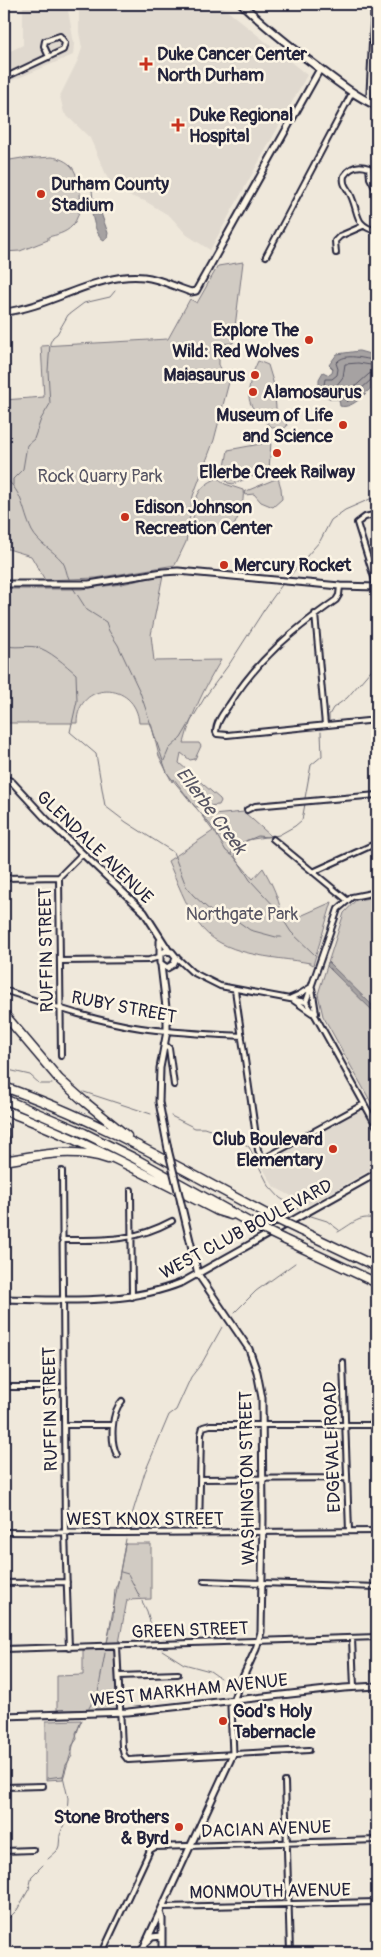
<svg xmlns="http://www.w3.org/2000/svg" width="381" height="1957" font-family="Pangolin,sans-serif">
  <rect width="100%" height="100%" fill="#efe8db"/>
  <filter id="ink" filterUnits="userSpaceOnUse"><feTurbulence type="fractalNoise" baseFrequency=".02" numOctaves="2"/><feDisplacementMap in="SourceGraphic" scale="10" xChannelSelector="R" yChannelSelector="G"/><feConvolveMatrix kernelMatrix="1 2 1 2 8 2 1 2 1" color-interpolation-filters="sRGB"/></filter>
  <g filter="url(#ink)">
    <path fill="#e0d9cf" d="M23 4H67L74 44 73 55 4 84V54L23 45Z
      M79 4H219L307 75 210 250 187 235 170 216 145 201 118 192 108 179 90 138 64 113 60 96 78 60 82 48 79 32Z
      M361 1107 377 1133V1166L309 1205 274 1187 261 1165Z"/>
    <path fill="#d1cbc3" stroke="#7a767f" d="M52 157C59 158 67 161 72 167 82 181 84 213 72 226 66 233 56 235 48 237V240L20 251 4 252V161L22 158 23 159Z
      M243 262 233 343 219 344V365L229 382 214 440 193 496 186 542 175 565 96 578 45 580 31 556 8 549 4 538V400L44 397 41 346 168 339 190 299 197 303 218 266Z
      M258 361 268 365 274 385 277 419 285 420 287 426 281 431C268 427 249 410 249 396 248 384 253 372 258 361Z
      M271 442 269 470 233 484 228 483 220 475 225 467 228 450Z
      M218 478 225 484 243 490C245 502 238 519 232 529H228V531H221L193 520C195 499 196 487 218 478Z
      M278 478 281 488 282 499 273 507 261 502 254 494 245 495 244 492Z
      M163 575 151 635 154 661 221 660C205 687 192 712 184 743H199L201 746 195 759 190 760 181 753 179 763 220 799 221 801 219 805 195 807 174 779 172 782 159 756 151 723H139C136 680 77 681 77 723H4V589H81L122 584Z
      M244 812 271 836 247 840 236 849 235 858 253 879 263 868C271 882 276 892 280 907 282 913 286 916 287 922L332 902 313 965 310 963C273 956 221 957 198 923 185 904 177 881 168 861L213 831 202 816Z
      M377 897V1113L323 1016 318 994 344 913 356 900Z
      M125 1544H151V1599L127 1600 119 1643H107Z
      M113 1649 114 1651 117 1709 57 1710V1676L83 1675V1650Z
      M81 1720 63 1779 46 1780V1721Z"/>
    <path fill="#a6a2a2" stroke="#716f79" d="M93 199H96L108 233 107 238 104 240C95 236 89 208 93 199Z
      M359 351 377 356V381C369 390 353 410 340 406L339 399H331L324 395V392L319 388V379L323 372 329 375 332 373 333 369 329 365 337 354Z
      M328 962 377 1010V1015L327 966Z"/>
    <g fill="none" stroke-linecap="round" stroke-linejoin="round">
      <path stroke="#575564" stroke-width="1" d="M377 360C364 360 346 351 336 363L338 369 337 375 332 379H325L324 385 330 392 341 395 347 402 372 379 377 378
        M377 366 358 363 345 364 343 377 336 386 349 392 369 374 377 372"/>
      <path stroke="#716f79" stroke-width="1" d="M89 188 92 190 93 200
        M4 477C25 495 21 508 32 531 39 544 53 550 62 561 66 566 66 573 69 579
        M13 485V479L23 469 27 445 34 439 41 419 50 404 48 371 50 343 53 337 57 334 68 315 84 303 110 297 115 291
        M287 579 320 541 331 520 345 510 377 496
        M73 588 87 610 106 622 109 631 118 645 140 692 167 773 212 827 226 851 236 858 250 880 275 907 291 932 315 955
        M4 645C15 649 25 645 36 647 48 649 67 666 76 674L77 701 70 732 96 754 105 806 126 822 173 852 186 886 193 895 214 914 236 920 250 930 276 937H281
        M329 720V715L333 708 347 698 377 663
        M163 763 169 749 181 738 205 697 230 663 264 610 284 582
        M305 798 311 765 322 756 321 732
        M231 854 235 846 258 836 267 837 279 835 295 826 302 820 305 804
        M4 1069 30 1075 40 1084H52
        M84 1092 151 1114
        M171 1116 195 1128H204L239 1140 249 1147 269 1186 280 1198 298 1209
        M311 1216 327 1221 339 1230
        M338 1232C351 1225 362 1212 377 1221
        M235 1312 256 1291 295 1263
        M128 1528 145 1472 169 1415 176 1410 191 1377 202 1363 222 1327
        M121 1572 128 1574 147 1611 155 1640
        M107 1642 113 1616 115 1589 118 1582 126 1539
        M162 1650 184 1664 210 1671 220 1678
        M89 1708 98 1692 105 1653
        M47 1778 63 1776
        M48 1859 57 1851 59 1846 60 1835 67 1816 68 1798 63 1776 66 1765 72 1756V1746L77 1739 76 1733 82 1720
        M4 1923 17 1910 29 1889 32 1876 43 1865"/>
      <defs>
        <path id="minor" d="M4 78 63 50 65 43 60 36 45 41 44 46 49 57
          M369 102 374 4
          M377 191 370 178 369 168C358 164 350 167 344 176 342 186 349 189 352 198 359 215 355 226 377 231
          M336 253 335 241 340 236 363 226
          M266 256 352 93
          M340 586 339 595 336 600C292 631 258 659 229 705 224 712 216 722 216 732L217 734 227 735 377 720
          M377 587 357 523 365 517 377 514
          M315 614 325 725
          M247 810 255 806 377 795
          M273 839 347 900
          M313 872 377 843
          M4 878 59 877
          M176 957 192 972 220 986 306 1002 316 1017 377 1127
          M60 961 149 960 159 957
          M312 988 316 1013
          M4 990C49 1005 94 1021 141 1028 175 1033 208 1034 242 1036
          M235 990 258 1150 261 1157H267L364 1104
          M291 998 300 994 311 987
          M293 1000 312 1013
          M306 1002 338 909 352 897 377 892
          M164 1044 169 1048 174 1085
          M61 1056 59 877 82 854
          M62 1171 65 1533 69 1648
          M131 1190 132 1297
          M62 1240C105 1240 133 1242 172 1221
          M343 1362 349 1531
          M4 1387H64
          M64 1425H113
          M117 1455C110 1442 111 1412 122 1401
          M200 1479 347 1478
          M4 1532 121 1533 377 1531
          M199 1532 201 1434 203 1427 210 1425H377
          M204 1581 377 1587
          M4 1583 67 1582
          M352 1638 354 1687
          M117 1646 122 1747 124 1755 128 1760 309 1750
          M4 1649 377 1637
          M119 1676 178 1674
          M285 1782 290 1953
          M4 1787 43 1786
          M4 1851 33 1850
          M163 1907 377 1902
          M102 1953 150 1850 155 1847 377 1840"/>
        <path id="tertiary" d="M4 312C52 307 97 272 144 277 161 279 175 287 191 292L196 291 320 69
          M4 584H89L163 572 178 571 340 586 377 587
          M4 778 12 782 47 820 144 912 169 951
          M160 941V963L167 968 174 964 176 957 172 952 166 951 160 954
          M161 965 167 1016V1031L160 1068 159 1102 168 1149
          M4 1299C64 1300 127 1305 183 1282L377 1173
          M4 1716 128 1712 344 1688 377 1686
          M160 1912 162 1919V1953
          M147 1942 152 1937 162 1936
          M141 1953 233 1754 231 1707 237 1690 256 1649 261 1632 263 1519 262 1398 257 1372 249 1349 198 1274 181 1203"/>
        <path id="primary" d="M242 4C262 24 284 41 307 59 330 76 351 94 377 106"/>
        <path id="motorway" d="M4 1014 59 1079 85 1102 127 1136
          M4 1087C98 1119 184 1171 272 1217
          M4 1099 84 1133 134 1158 256 1226
          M4 1110C78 1138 147 1175 218 1211L231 1215
          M4 1127V1142
          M4 1161C39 1155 73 1147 108 1159
          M299 1230 377 1267
          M283 1239 377 1283"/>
      </defs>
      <use href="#minor" stroke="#22223b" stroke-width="8"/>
      <use href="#tertiary" stroke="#22223b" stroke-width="9"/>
      <use href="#primary" stroke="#22223b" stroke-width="10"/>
      <use href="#motorway" stroke="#22223b" stroke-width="11"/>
      <use href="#minor" stroke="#fcf5e5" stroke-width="4"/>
      <use href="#tertiary" stroke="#fcf5e5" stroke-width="5"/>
      <use href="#primary" stroke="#fcf5e5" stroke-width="6"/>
      <use href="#motorway" stroke="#fcf5e5" stroke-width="8"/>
      <defs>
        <path id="tertiary-bridge" d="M168 1149 181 1203"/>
        <path id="motorway-bridge" d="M272 1217 299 1230
          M256 1226 283 1239"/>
      </defs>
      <use href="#tertiary-bridge" stroke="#22223b" stroke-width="9" stroke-linecap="butt"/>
      <use href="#motorway-bridge" stroke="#22223b" stroke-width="11" stroke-linecap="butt"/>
      <use href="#tertiary-bridge" stroke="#fcf5e5" stroke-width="5"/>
      <use href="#motorway-bridge" stroke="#fcf5e5" stroke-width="8"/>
    </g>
  </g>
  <g fill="#c8321e" stroke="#fcf5e5" stroke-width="2">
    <path d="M143.5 56.5h5v5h5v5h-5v5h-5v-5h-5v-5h5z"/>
    <path d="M175.5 117.5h5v5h5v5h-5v5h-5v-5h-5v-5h5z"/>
    <circle cx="41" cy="194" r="5"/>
    <circle cx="309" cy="340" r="5"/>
    <circle cx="255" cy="375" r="5"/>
    <circle cx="253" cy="392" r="5"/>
    <circle cx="343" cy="425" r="5"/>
    <circle cx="277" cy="453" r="5"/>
    <circle cx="125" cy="517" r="5"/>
    <circle cx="224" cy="565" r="5"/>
    <circle cx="333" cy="1149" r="5"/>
    <circle cx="223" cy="1721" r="5"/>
    <circle cx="179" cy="1827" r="5"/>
  </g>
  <g text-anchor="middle" stroke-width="5" stroke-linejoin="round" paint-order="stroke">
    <g font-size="18" font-weight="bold" fill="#22223b" stroke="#fcf5e5" text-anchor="start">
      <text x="157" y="60">Duke Cancer Center<tspan x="157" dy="21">North Durham</tspan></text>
      <text x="189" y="121">Duke Regional<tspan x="189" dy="21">Hospital</tspan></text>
      <text x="51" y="190">Durham County<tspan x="51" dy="21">Stadium</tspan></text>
      <text x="299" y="336" text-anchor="end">Explore The<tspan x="299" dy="21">Wild: Red Wolves</tspan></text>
      <text x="245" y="381" text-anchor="end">Maiasaurus</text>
      <text x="263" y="398">Alamosaurus</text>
      <text x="333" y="421" text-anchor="end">Museum of Life<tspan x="333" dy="21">and Science</tspan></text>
      <text x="277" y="478" text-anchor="middle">Ellerbe Creek Railway</text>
      <text x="135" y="513">Edison Johnson<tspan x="135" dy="21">Recreation Center</tspan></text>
      <text x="234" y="571">Mercury Rocket</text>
      <text x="323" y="1145" text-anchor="end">Club Boulevard<tspan x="323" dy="21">Elementary</tspan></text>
      <text x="233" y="1717">God's Holy<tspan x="233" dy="21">Tabernacle</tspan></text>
      <text x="169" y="1823" text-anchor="end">Stone Brothers<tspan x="169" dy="21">&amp; Byrd</tspan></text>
    </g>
    <g font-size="18" fill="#575564" stroke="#fcf5e5">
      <text x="100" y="482">Rock Quarry Park</text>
      <text x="242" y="920">Northgate Park</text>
    </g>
    <g font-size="18" fill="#22223b" stroke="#fcf5e5">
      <text transform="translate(95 847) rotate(44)" y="6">GLENDALE AVENUE</text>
      <text transform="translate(46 950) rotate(-91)" y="6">RUFFIN STREET</text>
      <text transform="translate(124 1007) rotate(11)" y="6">RUBY STREET</text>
      <text transform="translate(246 1229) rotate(-28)" y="6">WEST CLUB BOULEVARD</text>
      <text transform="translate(50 1409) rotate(-91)" y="6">RUFFIN STREET</text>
      <text transform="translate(332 1447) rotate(-92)" y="6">EDGEVALE ROAD</text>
      <text transform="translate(247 1478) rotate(-91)" y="6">WASHINGTON STREET</text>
      <text x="145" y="1525">WEST KNOX STREET</text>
      <text transform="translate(190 1630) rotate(-2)" y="6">GREEN STREET</text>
      <text transform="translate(189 1690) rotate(-6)" y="6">WEST MARKHAM AVENUE</text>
      <text transform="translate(266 1829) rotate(-2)" y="6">DACIAN AVENUE</text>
      <text transform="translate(270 1891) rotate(-1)" y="6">MONMOUTH AVENUE</text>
    </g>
    <g font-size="19" font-style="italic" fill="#575564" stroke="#fcf5e5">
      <text transform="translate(212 810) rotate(53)" y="7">Ellerbe Creek</text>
    </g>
  </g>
  <rect width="381" height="1957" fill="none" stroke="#fcf5e5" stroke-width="20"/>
  <rect x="10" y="10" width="361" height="1937" fill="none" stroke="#22223b" stroke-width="2" filter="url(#ink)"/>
</svg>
